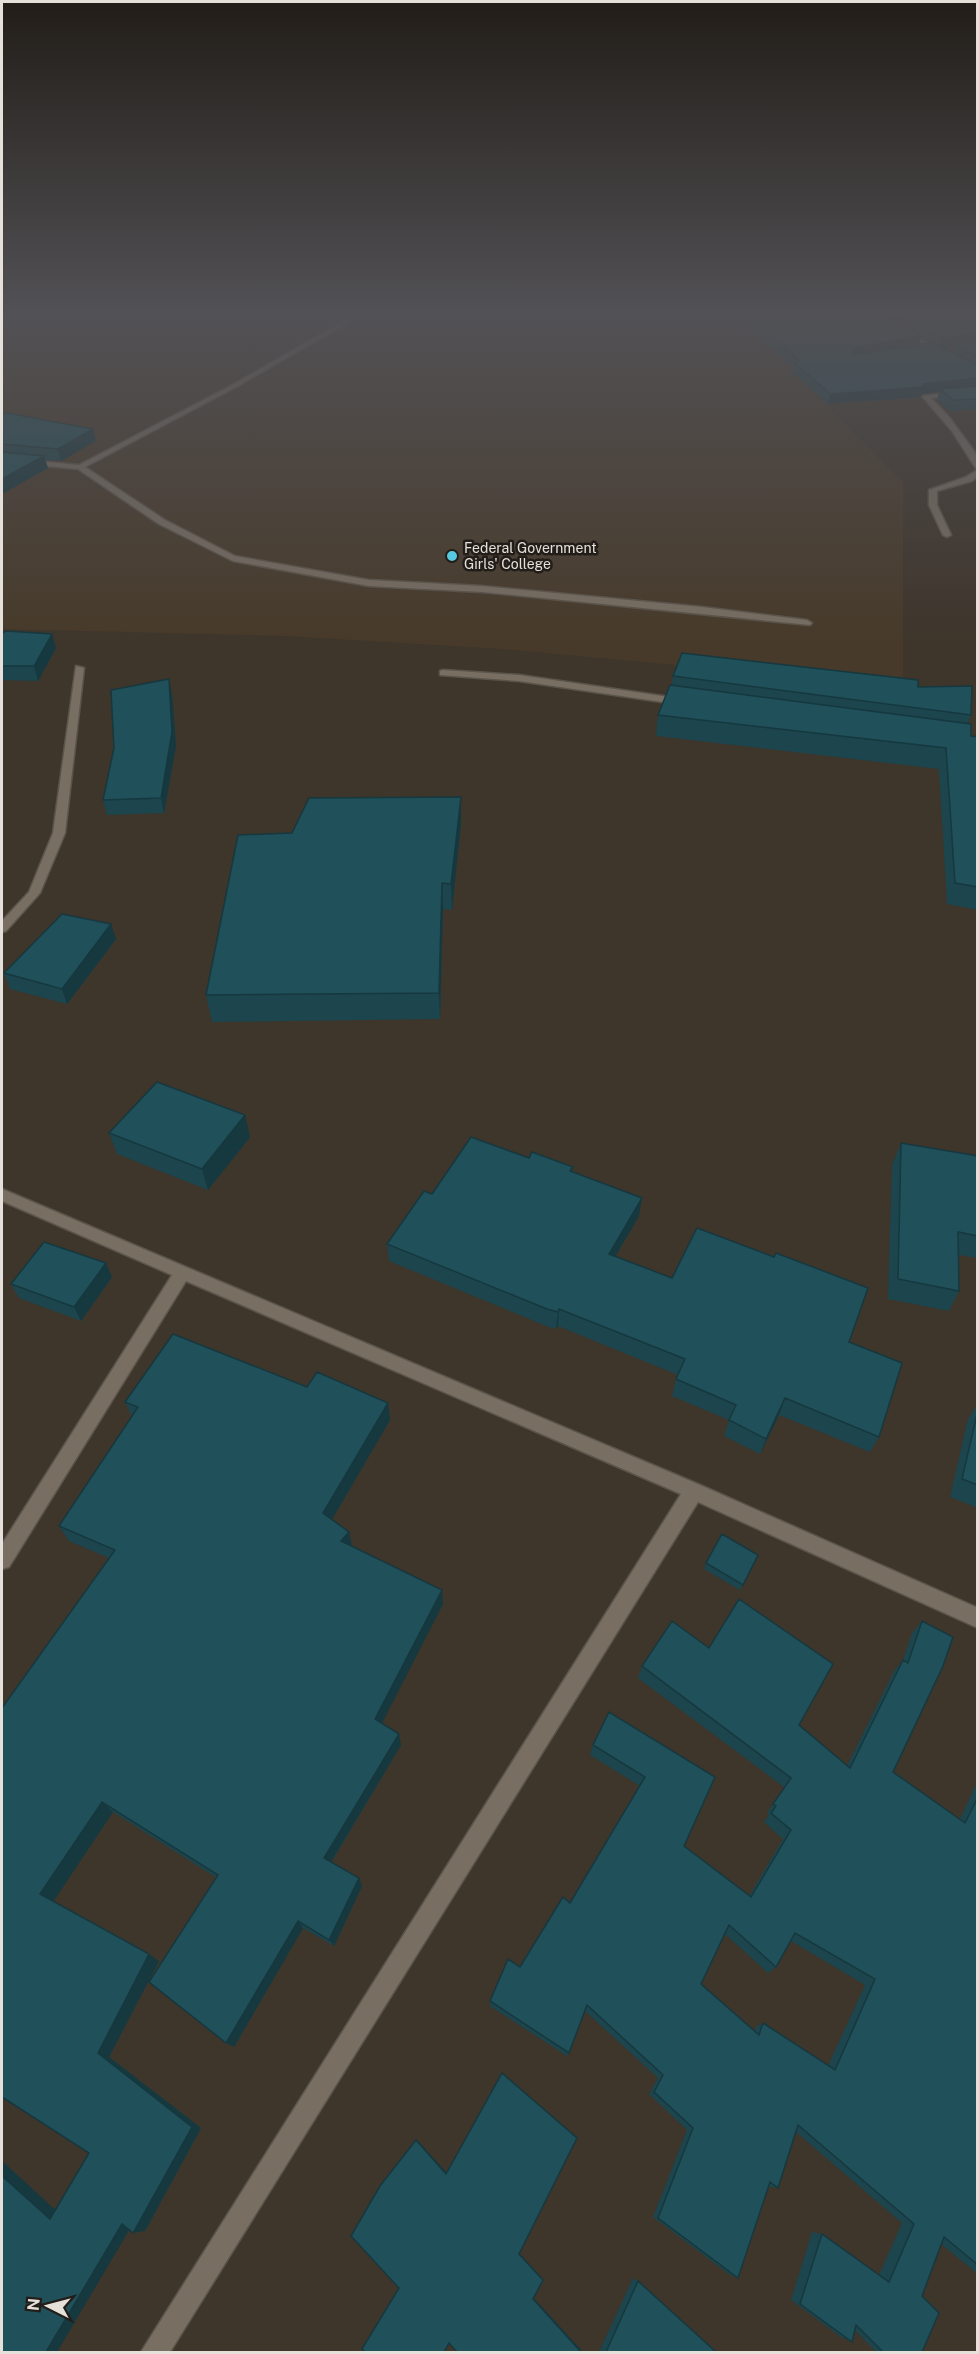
<svg xmlns="http://www.w3.org/2000/svg" width="979" height="2354" font-family="'Public Sans',sans-serif">
  <rect width="100%" height="100%" fill="#3e352b"/>
  <path fill="#473a2a" d="M2 311H756L735 315 903 482V686L503 649 284 636 2 629Z"/>
  <g fill="none" stroke-linecap="round" stroke-linejoin="round">
    <defs>
      <path id="service" d="M361 311H368L238 386 85 467 165 520 235 556 369 580 482 586 702 607 807 620 812 623 810 625 482 592 369 586 233 561 159 524 78 469 2 462V458L79 465 234 384Z"/>
      <path id="minor" d="M902 329 978 371V376L900 332Z
        M978 390V394L931 398 949 417 974 451 978 458V476L972 481 937 491V505L951 535 947 537 943 535 929 505V490L966 477 977 470 952 431 922 396Z
        M76 666 84 668 65 833 40 893 6 931 2 932V921L29 892 53 833Z
        M443 670 519 675 683 699 688 702 683 705 519 681 440 675V671Z
        M2 1189 700 1485 978 1608V1628L698 1502 170 2352H141L681 1494 186 1281 9 1567 2 1569V1544L172 1275 2 1201Z"/>
    </defs>
    <use href="#service" stroke="#5b544a" stroke-width="3"/>
    <use href="#minor" stroke="#5b544a" stroke-width="3"/>
    <use href="#service" fill="#786e62" fill-rule="evenodd"/>
    <use href="#minor" fill="#786e62" fill-rule="evenodd"/>
  </g>
  <path fill="#1c454d" fill-rule="evenodd" d="M460 311H485L479 313Z
    M783 311H978V409L950 411 937 400 939 392 922 394 920 397 828 404 792 372 793 367 744 326 746 316 783 313ZM921 337 930 342 919 344ZM955 346 953 353 943 347Z
    M2 412 93 429 96 441 61 461 45 460 48 468 2 494Z
    M2 633 56 648 38 681 2 680Z
    M673 676 918 687 971 715 968 723 971 736 978 737V910L947 904 939 769 656 736 658 715 672 685Z
    M172 694 176 746 164 813 107 815 103 800Z
    M461 823 452 910 443 909 440 1019 212 1022 206 995 292 833Z
    M116 939 67 1004 10 989 4 973Z
    M109 1133 250 1137 208 1190 117 1154Z
    M901 1143 978 1156V1258L959 1255V1291L949 1311 888 1299 892 1165Z
    M529 1158 573 1167 572 1172 639 1216 615 1257 672 1278 849 1342 879 1437 870 1452 779 1415 760 1454 724 1436 729 1420 672 1396 676 1379 678 1375 558 1326 556 1329 546 1326 389 1261 387 1244 432 1194Z
    M112 1277 81 1321 19 1298 11 1284Z
    M307 1387 388 1403 390 1420 332 1519 349 1532 352 1546 443 1604 381 1723 401 1745 331 1863 362 1886 334 1946 303 1928 234 2047 217 1878 113 1812 53 1901 159 1961 109 2057 201 2128 145 2231 130 2230 2 2352V2161L55 2210 89 2153 2 2097 109 1558 69 1541 59 1526 132 1416 125 1402Z
    M978 1404V1508L950 1497 968 1419Z
    M756 1561 740 1590 704 1569 706 1563Z
    M922 1621 893 1772 960 1819 978 1780V2274L941 2244 922 2296V2352H876L855 2330 852 2342 841 2337 791 2300 812 2232 822 2234 879 2275 902 2223 796 2132 778 2188 770 2187 768 2186 738 2278 730 2275 653 2217 687 2130 649 2094 658 2078 585 2011 569 2053 567 2056 490 2006V2001L520 1967 570 1903 640 1786 590 1755 593 1745 609 1712 684 1846 749 1896 783 1839 764 1822 769 1815 767 1813 784 1787 638 1678 642 1666 799 1725 847 1766 894 1671 903 1660 912 1633ZM725 1934 768 1973 776 1967 791 1941 865 1985 828 2066 763 2023 756 2027 755 2031 701 1984Z
    M633 2278 638 2281 716 2352H599Z"/>
  <path fill="#16383f" d="M978 333V343L956 345 955 346 940 348 943 338Z
    M921 335 919 345 854 358 852 353 856 348Z
    M978 378V388L940 389 939 392 922 394 920 397 828 404 830 394Z
    M93 429 96 441 61 461 58 449Z
    M44 456 48 468 2 494V479Z
    M52 634 56 648 38 681 34 666Z
    M169 679 172 694 176 746 164 813 161 798Z
    M461 797V823L452 910 451 884Z
    M442 883 443 909 440 1019 439 993Z
    M111 924 116 939 67 1004 62 989Z
    M245 1115 250 1137 208 1190 202 1169Z
    M642 1198 639 1216 606 1272 609 1254Z
    M106 1263 112 1277 81 1321 74 1307Z
    M559 1309 558 1326 556 1329 558 1312Z
    M785 1398 779 1415 760 1454 766 1439Z
    M388 1403 390 1420 327 1528 323 1513Z
    M349 1532 352 1547 341 1541Z
    M442 1590 443 1604 378 1731 375 1719Z
    M399 1734 401 1745 328 1867 324 1858Z
    M102 1802 113 1812 53 1902 40 1894Z
    M359 1878 362 1886 334 1946 329 1940Z
    M298 1921 303 1928 234 2047 226 2043Z
    M149 1954 159 1961 109 2057 201 2128 145 2231 133 2233 98 2053Z
    M416 2140 418 2141 448 2174H446Z
    M2 2161 64 2218 50 2219 2 2176Z
    M134 2222 57 2352H46L122 2224Z
    M518 2252 541 2277 543 2280 519 2254Z
    M531 2295 583 2352H581L533 2299Z"/>
  <path fill="#20505a" stroke="#16383f" stroke-width="1.5" fill-rule="evenodd" d="M790 311H883L882 313 921 335 856 348 852 353 854 355 932 342 978 366V378L924 384 923 387 830 394 794 362 800 361 746 316 793 313Z
    M892 311H978V333L943 338Z
    M978 342V357L956 345Z
    M978 386V399L953 400 940 389Z
    M2 412 93 429 58 449 2 444Z
    M2 452 44 456 2 479Z
    M6 631 52 634 34 666H2V633Z
    M682 653 918 680V687L972 686 971 715 673 676Z
    M169 679 172 732 161 798 103 800 114 748 111 690Z
    M670 685 971 724V736L978 737V887L955 883 946 748 658 715Z
    M461 797 451 884 442 883 439 993 206 995 238 835 292 833 309 798Z
    M62 914 111 924 62 989 4 973Z
    M157 1082 245 1115 202 1169 109 1133Z
    M471 1137 529 1158 532 1152 573 1167 570 1171 642 1198 609 1254 672 1278 697 1228 774 1257 776 1253 868 1288 849 1342 902 1363 879 1437 785 1398 766 1439 729 1420 736 1405 676 1379 685 1359 559 1309 558 1312 547 1309 387 1244 424 1191 432 1194Z
    M901 1143 978 1156V1236L958 1232 959 1291 898 1279Z
    M44 1242 106 1263 74 1307 11 1284Z
    M173 1334 307 1387 317 1372 388 1403 323 1513 349 1532 341 1541 442 1590 375 1719 399 1734 324 1858 359 1878 329 1940 298 1921 226 2043 149 1982 218 1875 102 1802 40 1894 149 1954 98 2053 192 2127 133 2233 122 2224 46 2352H2V2176L50 2219 89 2153 2 2097V1708L115 1550 59 1526 138 1407 125 1402Z
    M978 1410V1485L962 1479Z
    M722 1534 758 1555 743 1585 706 1563Z
    M739 1599 833 1664 799 1725 850 1768 903 1660 908 1663 922 1621 953 1637 943 1666 893 1772 965 1823 978 1797V2265L944 2237 922 2296 939 2313 922 2352H883L856 2325 852 2342 800 2304 822 2234 889 2282 914 2224 798 2125 778 2188 770 2182 738 2278 658 2218 693 2128 654 2092 663 2075 587 2005 569 2053 490 2001 508 1959 520 1967 563 1897 570 1903 645 1777 593 1745 609 1712 715 1777 684 1846 751 1897 791 1830 771 1813 776 1806 773 1804 791 1778 642 1666 672 1621 709 1648ZM729 1925 776 1967 795 1933 875 1979 835 2070 763 2023 759 2035 701 1984Z
    M502 2073 577 2138 519 2254 543 2280 533 2299 581 2352H457L449 2343 444 2352H365L362 2349 399 2288 351 2236 380 2186 416 2140 446 2174Z
    M638 2281 716 2352H606Z"/>
  <linearGradient id="sky" x2="0" y2="1"><stop stop-color="#221d18"/><stop offset="0.49" stop-color="#525155"/><stop offset="1" stop-color="#525155" stop-opacity="0"/></linearGradient>
  <rect width="979" height="640" fill="url(#sky)"/>
  <circle fill="#56c9e1" stroke="#221d19" stroke-width="2" cx="452" cy="556" r="6"/>
  <g text-anchor="middle" stroke-width="5" stroke-linejoin="round" paint-order="stroke">
    <g font-size="14" fill="#e5e0d9" stroke="#221d19" text-anchor="start">
      <text x="464" y="553">Federal Government<tspan x="464" dy="16">Girls' College</tspan></text>
    </g>
  </g>
  <rect width="979" height="2354" fill="none" stroke="#e5e0d9" stroke-width="6"/>
  <g transform="translate(48 2306) rotate(276)" stroke="#221d19" stroke-width="4.5" paint-order="stroke">
  <path d="M0-4.5L10 22L0 15L-10 22Z" fill="#e5e0d9"/>
  <text y="-9" font-size="16" font-weight="bold" text-anchor="middle" fill="#e5e0d9">N</text>
  </g>
</svg>
